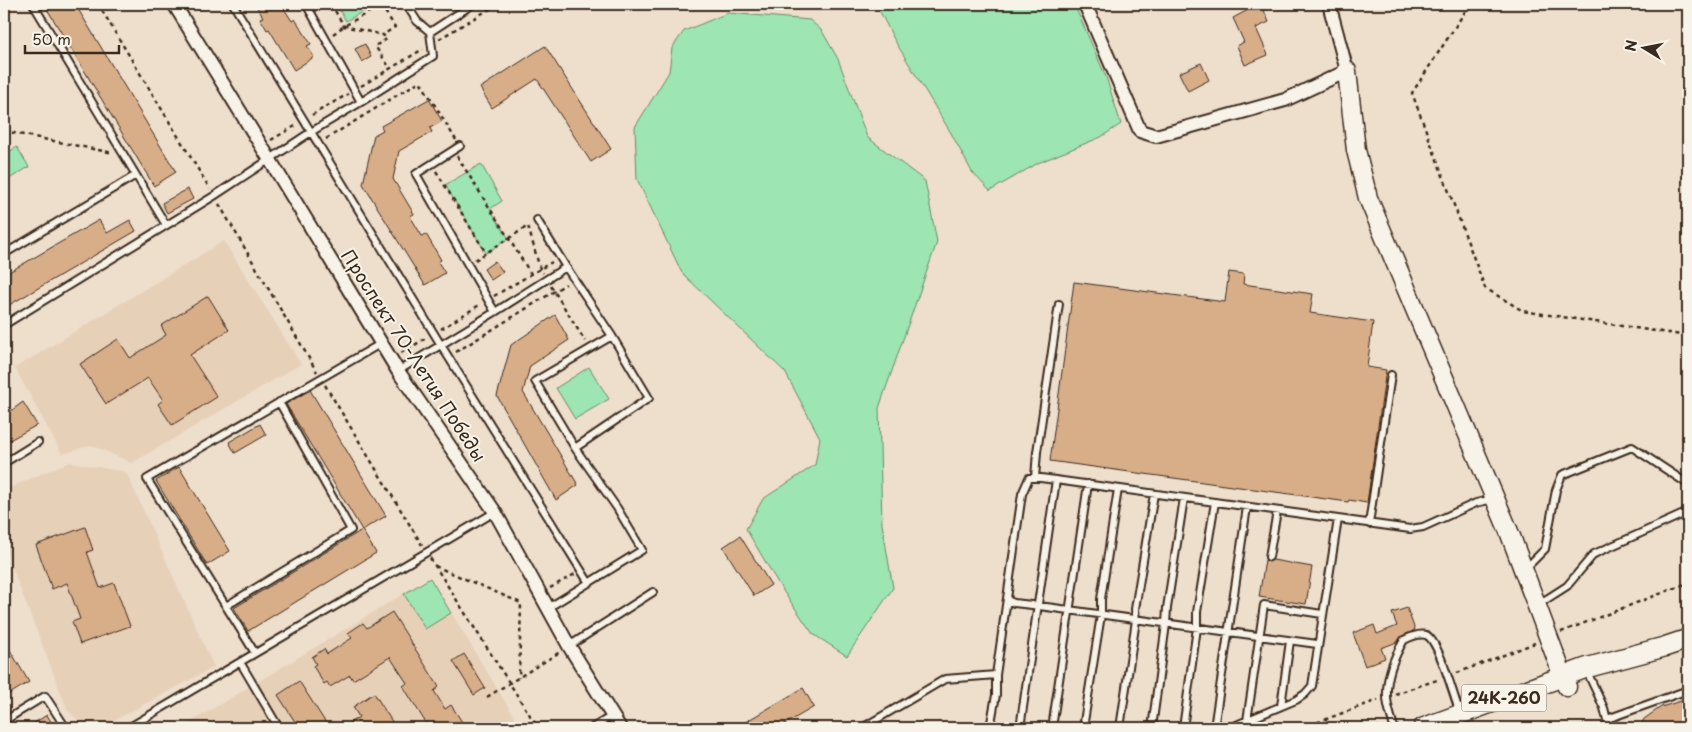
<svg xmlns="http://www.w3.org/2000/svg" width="1692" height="732" font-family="'Playpen Sans',sans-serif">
  <rect width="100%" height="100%" fill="#eedecc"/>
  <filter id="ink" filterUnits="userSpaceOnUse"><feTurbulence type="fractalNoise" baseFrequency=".02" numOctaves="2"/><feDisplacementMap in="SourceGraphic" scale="10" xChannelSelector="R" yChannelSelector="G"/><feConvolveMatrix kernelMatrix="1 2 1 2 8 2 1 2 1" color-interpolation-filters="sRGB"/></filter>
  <g filter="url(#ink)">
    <path fill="#e7d0b8" d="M224 241 301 364 132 463 91 445 62 454 15 368Z
      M69 462 126 472 214 667 100 728 80 722 68 711 4 547V490Z
      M430 578 521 728H181Z"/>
    <path fill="#9de5b3" stroke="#6c8868" d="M336 4H376L346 21Z
      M876 4H1074L1106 77 1121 124 1101 137 1038 163 990 191 972 172 951 133 895 41Z
      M728 13 810 20 822 31 838 59 867 137 925 181 937 242 879 408 882 524 893 588 847 656 813 634 781 588 746 529 763 499 815 465 820 438 785 372 682 273 637 179 635 127 669 72 672 48 684 31Z
      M17 147 29 167 4 182V155Z
      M481 164 502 201 490 209 509 239 486 253 445 185Z
      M589 367 609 399 575 419 556 388Z
      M430 578 451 613 425 629 404 594Z"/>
    <path fill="#d8ae89" stroke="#3b2a1e" d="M44 4H75L176 172 154 186Z
      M255 4H281L292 21 295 19 311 44 307 46 314 57 294 70 269 29 267 30 260 18 263 17Z
      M1248 4H1261L1269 22 1256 28 1268 55 1245 65 1237 46 1244 42 1233 18 1250 9Z
      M365 44 371 57 362 62 355 49Z
      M545 46 611 149 591 162 537 79 492 108 480 88Z
      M1201 63 1209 80 1188 91 1179 73Z
      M429 99 442 121 430 128 432 132 399 151 393 179 414 214 410 216 422 236 426 234 441 260 438 262 445 273 425 285 363 184 374 135 383 130 381 126Z
      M188 189 193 199 167 213 162 203Z
      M99 220 107 233 130 220 136 231 4 308V275Z
      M495 261 503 272 491 280 484 269Z
      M1229 272 1244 274 1243 284 1313 294 1310 313 1373 322 1367 367 1386 370 1367 503 1349 500 1348 502 1050 461 1074 282 1225 302Z
      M208 296 229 330 190 355 217 397 172 425 158 404 163 400 148 378 106 404 80 364 118 339 130 358 166 335 161 326Z
      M555 315 569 340 530 366 523 392 578 485 556 500 497 396 511 345Z
      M310 390 386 516 362 530 286 404Z
      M23 402 37 425 4 443V416Z
      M260 424 266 435 235 453 229 442Z
      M179 467 230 551 207 565 156 481Z
      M85 527 93 550 87 552 100 588 114 583 130 626 80 644 72 622 80 619 67 583 52 589 36 545Z
      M362 530 376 553 248 631 234 608Z
      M740 536 771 585 754 596 723 547Z
      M1265 560 1269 562 1273 560 1312 567 1306 604 1259 597Z
      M1407 608 1415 630 1402 636 1397 642 1381 648 1385 658 1365 666 1353 633 1374 625 1377 634 1397 626 1392 613Z
      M392 612 439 687 434 691 445 709 451 705 466 728H429L403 686 407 683 390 657 353 680 350 675 330 687 327 682 324 684 313 666 316 664 312 657 324 649 327 654 352 638 348 633 363 623 367 628Z
      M4 640 29 682 8 695 4 688Z
      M464 654 485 688 474 695 453 661Z
      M299 681 329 728H299L278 695Z
      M803 688 814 707 778 728H735Z
      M374 693 396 728H341L359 717 353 707Z
      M1688 699V728H1639L1644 719 1661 707Z
      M47 715 55 728H26Z"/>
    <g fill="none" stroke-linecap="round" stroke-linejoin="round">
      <defs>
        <path id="lane" d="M33 4 166 225
          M233 4 441 345 589 583
          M406 4 417 21 430 32 473 4
          M361 102 433 56 430 32
          M537 220 566 267
          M4 254 136 175
          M495 312 566 267 612 336 535 381 575 448 617 508 642 550 548 608
          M4 325 214 196 311 132 361 102 306 4
          M398 371 495 312 416 174 460 146
          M575 448 649 398 612 336
          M4 463 38 442
          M1035 478 1037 452 1059 304
          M1338 519 1410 529 1423 527 1476 503 1493 499
          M1369 524 1391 375
          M1269 557 1277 511
          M1524 570 1545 549 1556 490 1562 475 1632 447 1688 484
          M1007 600 1014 603 1032 605 1317 644
          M1539 604 1567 586 1594 554 1688 512
          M226 606 351 530 279 402
          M569 646 653 592
          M255 653 147 479 380 344
          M240 662 279 728
          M1590 678 1604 708 1609 728
          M1281 706 1290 641
          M1607 719 1688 690
          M4 721 45 696 66 728
          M1247 721 1264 605 1322 614
          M128 728 495 512
          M592 728 612 716
          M862 728 945 679 996 675
          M990 728 996 695V675L1022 494 1029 478H1041L1338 519 1312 686 1305 694 1296 700 1229 728
          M1020 728 1056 480
          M1052 728 1088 484
          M1083 728 1101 615V599L1118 489
          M1120 728 1136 620 1135 609 1154 494
          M1152 728 1166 624 1167 608 1184 498
          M1183 728 1197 628V612L1215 502
          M1214 728 1247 507
          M1394 728C1392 718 1387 707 1387 697 1386 676 1394 657 1404 640 1410 637 1419 633 1426 635 1439 640 1454 698 1460 713"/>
        <path id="street" d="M174 4 270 160 398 371 495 512 569 646 620 728
          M1085 4 1140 131 1156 136 1285 100 1347 71 1329 4"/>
        <path id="secondary" d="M1347 71 1356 150 1368 198 1510 534 1567 687"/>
        <path id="primary" d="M1423 728 1586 668 1664 647 1688 639"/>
      </defs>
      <use href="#lane" stroke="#3b2a1e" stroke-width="10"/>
      <use href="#street" stroke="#3b2a1e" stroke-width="16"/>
      <use href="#secondary" stroke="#3b2a1e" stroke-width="21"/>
      <use href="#primary" stroke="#3b2a1e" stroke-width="22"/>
      <path stroke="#3b2a1e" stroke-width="2.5" stroke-dasharray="4 4" stroke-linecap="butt" d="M98 4 210 189
        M331 4 344 26 383 35 387 39 375 46 390 68
        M1470 4 1412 93 1485 288 1523 311 1688 336
        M381 5 395 27 383 35
        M333 34 344 26 383 4
        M439 39 498 4
        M361 86 423 49
        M312 115 348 94
        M4 131 113 153
        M326 139 420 81 456 140
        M271 140 297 125
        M457 156 531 274
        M436 171 486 253
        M219 204 317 372
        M475 260 528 226 540 269 543 273
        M551 286 585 341
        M494 296 552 262
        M441 329 481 304
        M456 352 566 284
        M401 353 428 337
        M325 385 422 545
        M430 558 538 728
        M435 566 521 603 519 678
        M550 588 575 574
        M1561 632 1688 583
        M1457 673 1535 643
        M1395 694 1440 679
        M487 697 560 652
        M1302 728 1378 700"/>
      <use href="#lane" stroke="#f7f3e8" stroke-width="6"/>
      <use href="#street" stroke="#f7f3e8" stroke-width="12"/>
      <use href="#secondary" stroke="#f7f3e8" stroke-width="18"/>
      <use href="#primary" stroke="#f7f3e8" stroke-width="19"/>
    </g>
  </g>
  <g text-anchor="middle" stroke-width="4" stroke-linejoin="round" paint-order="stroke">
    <rect fill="#f7f3e8" stroke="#73665b" stroke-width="1" x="1461.5" y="684.5" width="85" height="27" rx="4"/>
    <g font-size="16" font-weight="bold" fill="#3b2a1e">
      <text x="1504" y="704">24К-260</text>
    </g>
    <g font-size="18" fill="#3b2a1e" stroke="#f7f3e8">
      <text transform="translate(413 356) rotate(57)" y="6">Проспект 70-Летия Победы</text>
    </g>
  </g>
  <rect width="1692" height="732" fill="none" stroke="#f7f3e8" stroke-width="20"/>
  <rect x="10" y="10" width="1672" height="712" fill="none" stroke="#3b2a1e" stroke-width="2" filter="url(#ink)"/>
  <g transform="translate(1644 48) rotate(280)" stroke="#f7f3e8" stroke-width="4" paint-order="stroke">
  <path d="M0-4L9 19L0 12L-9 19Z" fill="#3b2a1e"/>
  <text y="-8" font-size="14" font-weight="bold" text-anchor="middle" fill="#3b2a1e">N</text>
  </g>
  <path d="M25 45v8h94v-8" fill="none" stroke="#3b2a1e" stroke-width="2.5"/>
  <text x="32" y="45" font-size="15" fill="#3b2a1e" stroke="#f7f3e8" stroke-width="4" paint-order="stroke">50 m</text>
</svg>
